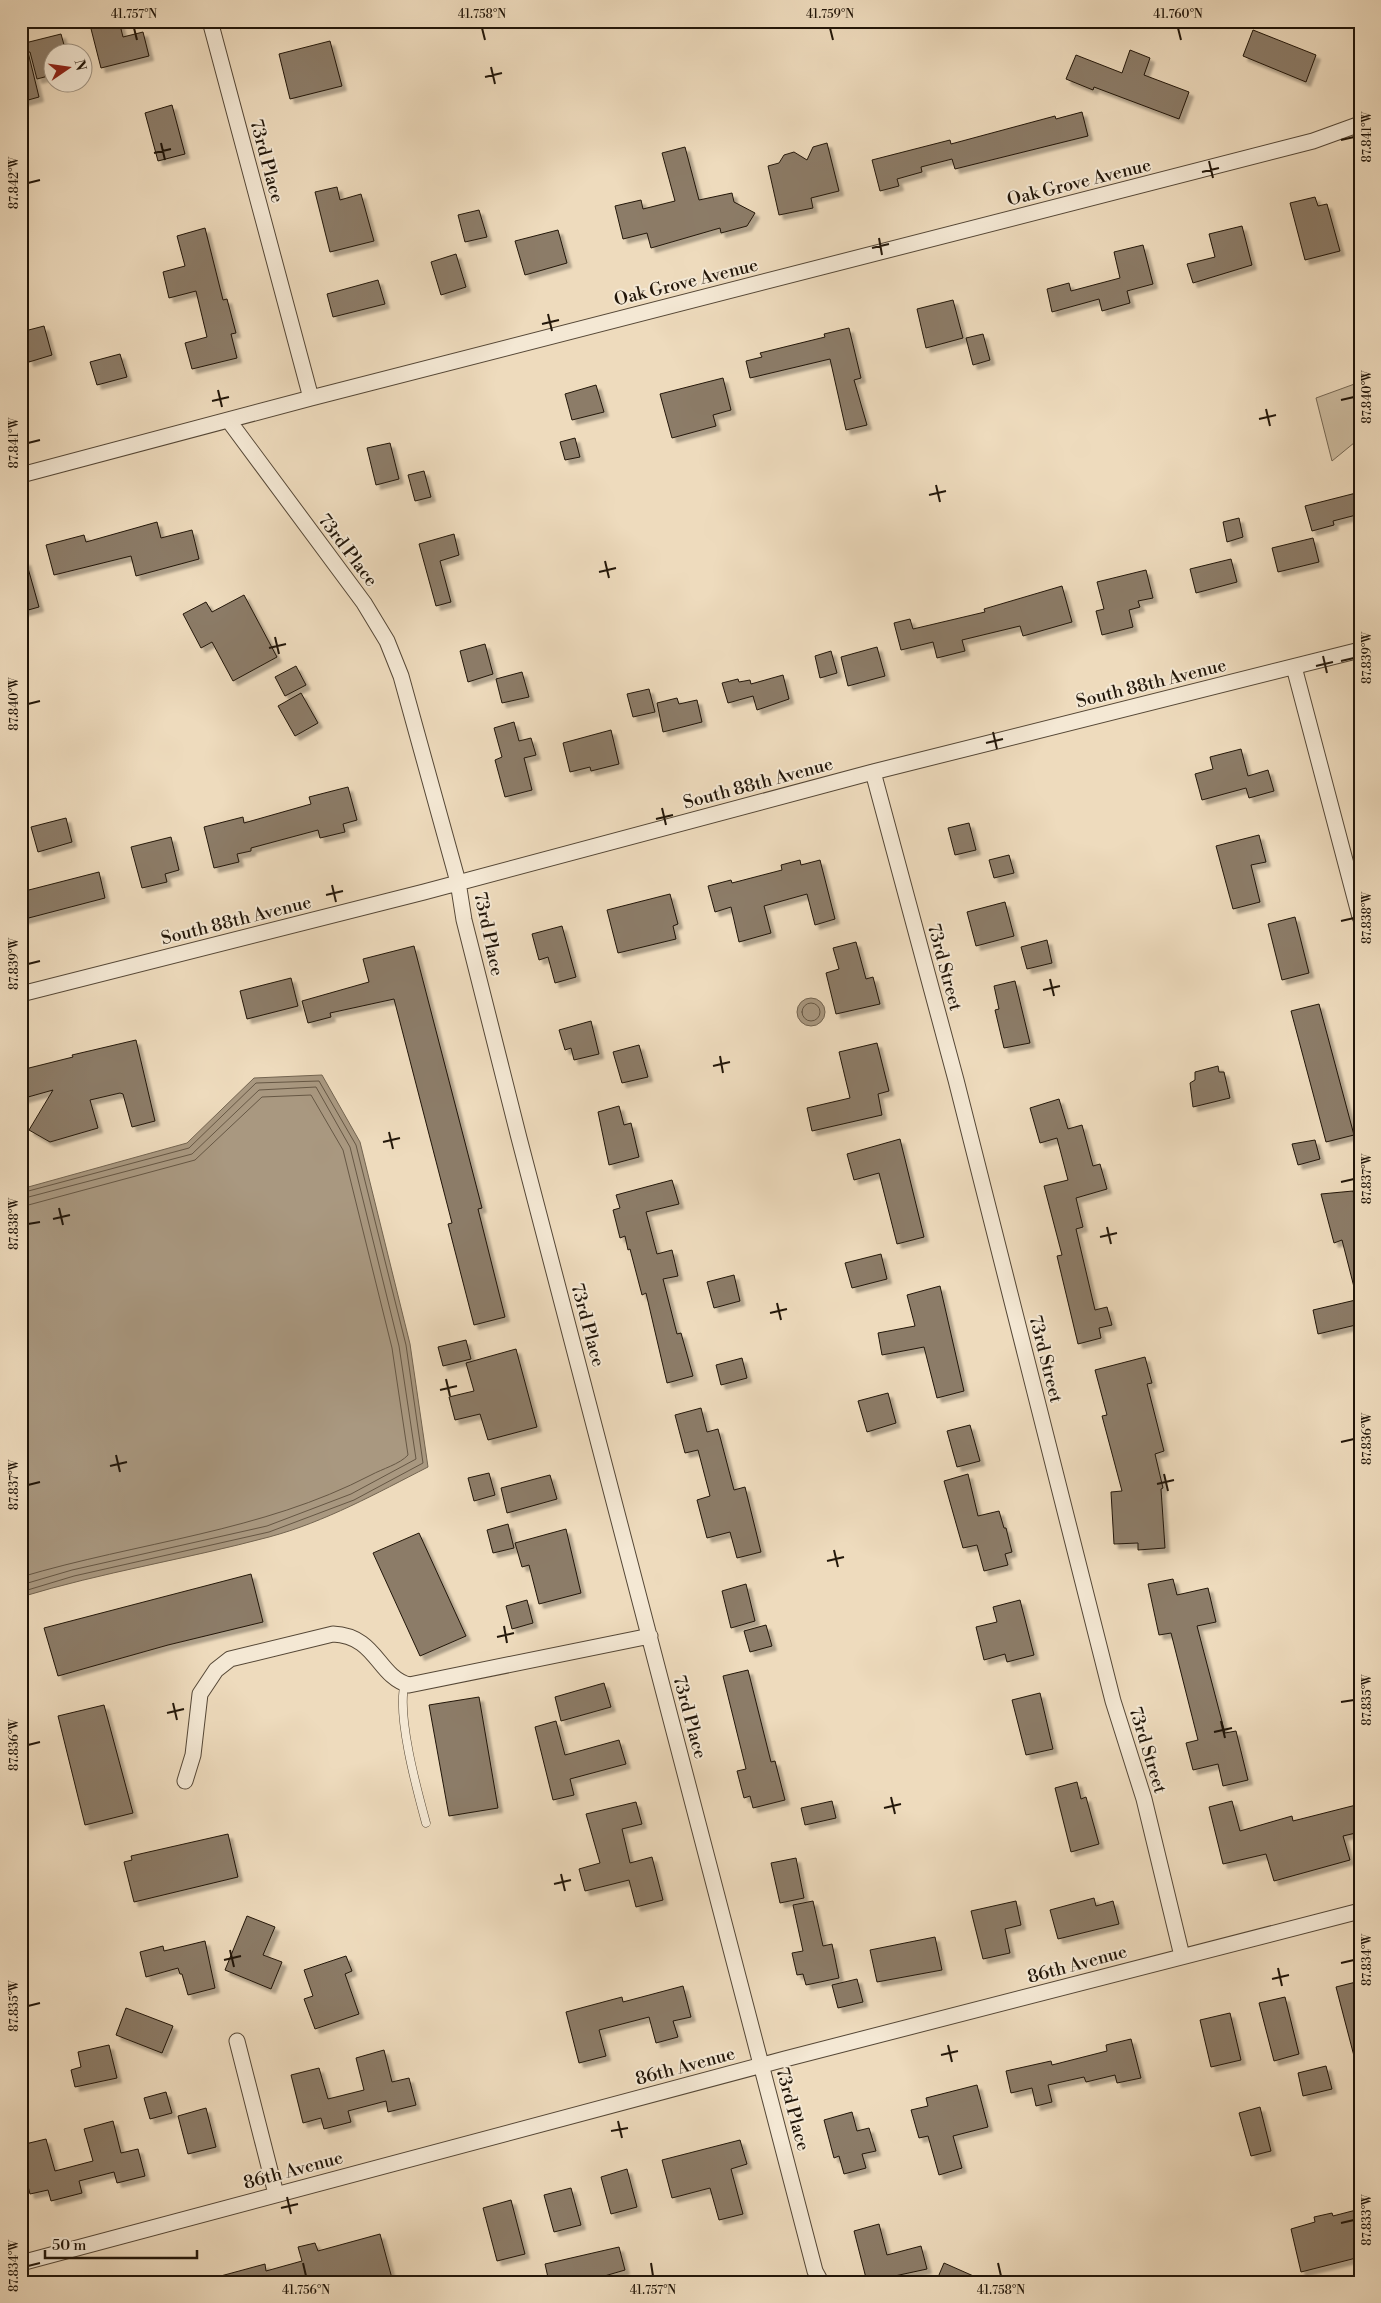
<svg xmlns="http://www.w3.org/2000/svg" width="1381" height="2303" font-family="'Libre Bodoni',serif">
  <defs>
    <filter id="shadow"><feDropShadow dx="4.5" dy="4.5" stdDeviation="1" flood-color="#0004"/></filter>
  </defs>
  <rect width="100%" height="100%" fill="#eedbbd"/>
  <filter id="stains"><feTurbulence type="fractalNoise" baseFrequency=".004" numOctaves="4"/><feColorMatrix values="0 0 0 0 .2 0 0 0 0 .09 0 0 0 0 .02 0 0 0 .5 -.17"/></filter>
  <radialGradient id="worn" r=".72"><stop offset=".6" stop-color="#630" stop-opacity="0"/><stop offset="1" stop-color="#630" stop-opacity=".3"/></radialGradient>
  <path fill="#cbba9e" stroke="#766854" d="M1360 382V438L1332 461 1316 398Z"/>
  <path fill="#a99880" stroke="#736450" d="M797 1012a14 14 0 1 1 28 0a14 14 0 1 1-28 0Z
    M322 1075 360 1142 410 1344 428 1467C377 1493 325 1522 269 1537 187 1559 103 1572 21 1597V1189L187 1143 254 1078Z"/>
  <g fill="none" stroke-linecap="round" stroke-linejoin="round">
    <path stroke="#665744" stroke-width="1" d="M802 1012a9 9 0 1 1 18 0a9 9 0 1 1-18 0Z
      M21 1193 189 1148 256 1083 319 1081 356 1145 406 1345 423 1463 354 1500 269 1532 74 1576 21 1592
      M21 1199 192 1154 259 1090 316 1087 350 1147 399 1346 416 1459 351 1494 267 1526 72 1570 21 1585
      M21 1207 195 1160 262 1097 311 1095 343 1150 392 1348 408 1455C400 1464 382 1469 371 1475 262 1532 138 1542 21 1577"/>
  </g>
  <path fill="#8c7c67" stroke="#221609" filter="url(#shadow)" d="M89 21H119L123 37 143 32 149 56 101 68Z
    M1253 30 1316 55 1306 82 1243 56Z
    M61 34 66 52H52V75L37 79 30 52H28L39 97 21 102V44Z
    M330 41 342 86 290 99 279 54Z
    M1130 50 1150 58 1144 75 1189 92 1179 119 1094 87 1093 90 1066 79 1076 55 1122 73Z
    M172 105 185 154 158 161 145 113Z
    M1082 112 1088 136 955 169 952 159 921 167 922 172 897 179 899 186 880 191 872 160 950 140 951 144 1055 116 1056 119Z
    M827 143 839 191 811 198 813 208 779 215 768 166 779 163 784 155 794 152 807 160 813 147Z
    M685 147 699 200 732 193 734 202 755 213 747 226 721 233 720 228 651 248 647 233 623 239 615 206 641 200 643 209 675 201 662 153Z
    M337 187 340 200 361 194 374 241 330 252 315 192Z
    M1315 197 1318 206 1327 204 1340 251 1305 260 1290 203Z
    M479 210 487 237 465 242 458 215Z
    M1242 226 1252 265 1193 283 1187 264 1215 257 1209 234Z
    M205 228 223 300 227 299 236 333 231 334 237 358 192 369 185 343 207 337 196 291 169 298 163 272 185 266 177 236Z
    M558 230 567 263 525 275 515 241Z
    M1143 245 1153 284 1127 291 1130 303 1102 311 1099 299 1052 312 1047 289 1069 283 1071 291 1120 278 1114 252Z
    M456 254 466 287 441 295 431 262Z
    M378 280 385 304 333 317 327 294Z
    M953 300 963 338 926 348 917 309Z
    M44 326 52 355 29 362 21 332Z
    M849 328 861 378 854 380 867 425 846 430 830 359 750 378 746 361 762 357 760 353 825 337 824 334Z
    M983 334 990 360 973 365 966 338Z
    M120 354 127 377 97 385 90 362Z
    M723 378 731 410 713 415 716 426 672 438 660 394Z
    M596 385 604 412 572 420 565 394Z
    M575 438 580 457 565 460 560 442Z
    M390 443 399 479 376 485 367 448Z
    M424 471 431 497 415 501 408 475Z
    M1360 492V514L1333 521 1334 525 1312 531 1305 506Z
    M1239 518 1243 537 1227 542 1223 522Z
    M157 522 161 538 192 530 199 559 136 576 131 556 54 575 46 545 84 535 86 542Z
    M454 534 459 555 440 561 451 602 436 606 419 544Z
    M1313 538 1319 562 1278 572 1272 548Z
    M1231 559 1237 582 1196 593 1190 569Z
    M26 561 39 607 21 612V562Z
    M1146 570 1153 598 1138 601 1140 607 1129 610 1133 627 1102 635 1096 611 1104 609 1097 582Z
    M1062 586 1072 622 1023 636 1020 626 962 640 965 651 937 658 933 642 901 650 894 623 910 619 913 629 985 612 984 609Z
    M244 595 277 657 233 681 212 642 201 648 183 614 206 602 212 612Z
    M485 644 493 674 468 682 460 651Z
    M877 647 885 676 848 686 841 657Z
    M831 651 837 673 820 678 815 656Z
    M296 666 306 685 285 696 275 677Z
    M522 672 529 697 502 703 496 679Z
    M783 675 789 699 757 710 753 696 728 703 722 683 738 679 739 682 750 680 751 684Z
    M649 689 655 712 633 717 627 694Z
    M301 693 318 723 295 736 278 706Z
    M677 698 679 704 697 700 702 722 663 732 657 703Z
    M514 722 519 741 531 738 536 755 524 758 532 790 505 797 495 760 502 757 494 728Z
    M611 730 619 764 591 771 590 767 570 772 563 743Z
    M1241 749 1248 776 1268 770 1274 791 1249 798 1246 788 1202 800 1195 774 1213 769 1210 757Z
    M348 787 357 820 343 824 345 832 320 838 318 830 251 848V851L237 854 239 862 214 868 204 827 243 817 244 823 311 804 309 797Z
    M66 818 72 842 38 852 31 827Z
    M969 823 976 850 955 855 948 828Z
    M1259 835 1266 862 1251 865 1260 902 1233 909 1216 846Z
    M171 837 179 870 165 874 167 882 142 888 131 847Z
    M1009 855 1014 873 994 878 989 860Z
    M800 860 801 865 820 860 835 919 815 925 807 894 764 906 771 933 739 942 731 907 715 912 708 886 731 880 732 883 782 870 781 865Z
    M99 872 105 898 21 920V892Z
    M670 894 678 924 673 926 676 939 618 953 607 910Z
    M1005 902 1014 936 976 946 967 912Z
    M1295 917 1309 973 1282 980 1268 924Z
    M562 926 576 977 555 983 548 957 539 960 532 934Z
    M1047 940 1052 963 1027 969 1021 947Z
    M856 942 866 979 873 977 880 1004 836 1014 826 973 839 969 833 948Z
    M414 946 482 1208 478 1209 505 1317 474 1325 448 1224 452 1223 394 999 330 1013 331 1017 308 1023 302 1001 369 982 363 959Z
    M291 978 298 1006 247 1019 240 991Z
    M1015 981 1030 1043 1004 1048 995 1010 999 1009 994 986Z
    M1319 1004 1354 1135 1326 1142 1291 1011Z
    M591 1021 599 1054 574 1060 571 1048 565 1050 559 1030Z
    M136 1040 155 1121 132 1127 123 1094 120 1093 90 1100 98 1128 50 1142 29 1130 53 1090 21 1099V1070L73 1057 72 1055Z
    M877 1043 889 1091 878 1094 882 1115 812 1131 807 1108 850 1098 839 1052Z
    M639 1045 648 1077 622 1083 613 1052Z
    M1218 1066 1219 1072H1224L1230 1098 1193 1107 1190 1083 1195 1080V1072Z
    M1059 1099 1068 1129 1082 1125 1093 1166 1100 1164 1107 1189 1076 1198 1083 1227 1076 1229 1095 1310 1107 1307 1112 1325 1099 1328 1101 1338 1078 1344 1057 1256 1062 1255 1044 1186 1068 1180 1057 1138 1040 1143 1030 1108Z
    M619 1106 624 1125 631 1123 639 1157 609 1165 598 1112Z
    M900 1139 924 1237 897 1244 879 1173 854 1180 847 1154Z
    M1315 1140 1320 1159 1298 1165 1292 1144Z
    M672 1180 679 1204 646 1212 657 1254 672 1250 678 1276 663 1279 677 1334 681 1333 693 1376 667 1383 646 1293 642 1295 630 1249 628 1250 625 1236 620 1238 613 1210 620 1208 616 1195Z
    M1353 1191 1360 1218V1286L1354 1287 1342 1240 1334 1243 1321 1194Z
    M881 1254 887 1279 852 1288 845 1263Z
    M734 1275 740 1301 714 1308 707 1282Z
    M940 1286 964 1391 937 1398 924 1347 882 1355 878 1333 915 1326 907 1295Z
    M1360 1299V1324L1318 1334 1313 1310Z
    M466 1340 471 1359 443 1366 438 1347Z
    M516 1349 537 1427 488 1440 480 1414 455 1420 449 1397 474 1391 466 1363Z
    M1145 1357 1152 1383 1147 1384 1164 1451 1155 1454 1163 1488 1161 1489 1165 1548 1138 1550V1543L1114 1544 1111 1492 1122 1491 1102 1416 1107 1415 1095 1370Z
    M742 1358 747 1378 721 1385 716 1365Z
    M888 1393 896 1423 867 1432 858 1401Z
    M701 1408 707 1432 718 1429 734 1490 745 1487 761 1552 737 1558 730 1532 707 1538 697 1500 710 1496 698 1450 685 1453 675 1415Z
    M970 1425 980 1461 957 1467 947 1431Z
    M489 1473 495 1495 474 1501 468 1478Z
    M968 1474 978 1516 999 1511 1004 1528H1006L1012 1552 1005 1554 1008 1565 984 1571 977 1545 963 1548 944 1481Z
    M550 1475 557 1499 507 1513 501 1488Z
    M508 1524 514 1548 493 1553 487 1530Z
    M566 1529 581 1593 539 1604 529 1565 522 1567 515 1543Z
    M419 1533 466 1636 420 1656 373 1553Z
    M251 1574 263 1622 168 1645 58 1676 44 1628Z
    M1173 1579 1177 1595 1208 1588 1216 1622 1197 1626 1225 1733 1236 1731 1248 1780 1223 1786 1218 1764 1193 1770 1186 1743 1198 1740 1171 1633 1159 1635 1148 1584Z
    M746 1584 755 1621 731 1628 722 1591Z
    M527 1600 533 1623 512 1629 506 1606Z
    M1020 1600 1034 1655 1007 1662 1005 1654 984 1660 976 1627 997 1622 993 1607Z
    M766 1625 772 1646 750 1652 744 1631Z
    M748 1670 771 1762 775 1761 785 1800 753 1808 750 1796 744 1798 737 1771 746 1769 723 1676Z
    M604 1683 611 1707 561 1721 555 1697Z
    M1040 1693 1053 1749 1026 1755 1012 1700Z
    M479 1697 498 1808 449 1816 429 1705Z
    M104 1705 133 1813 85 1825 58 1716Z
    M556 1721 565 1755 619 1740 626 1764 570 1779 574 1795 553 1800 535 1727Z
    M1077 1782 1081 1799 1086 1797 1099 1844 1071 1852 1055 1788Z
    M832 1801 836 1818 805 1825 801 1808Z
    M1232 1801 1240 1831 1292 1816 1293 1821 1360 1804V1832L1343 1836 1350 1860 1274 1881 1266 1854 1223 1864 1209 1807Z
    M636 1802 642 1824 622 1829 630 1863 652 1857 663 1900 636 1907 629 1880 585 1891 579 1869 600 1863 586 1814Z
    M228 1834 238 1877 134 1902 124 1862 132 1860 131 1856Z
    M796 1858 804 1898 780 1903 771 1863Z
    M1094 1898 1096 1906 1113 1901 1119 1924 1058 1939 1050 1910Z
    M813 1901 823 1946 832 1944 839 1978 806 1985 803 1974 797 1975 792 1953 803 1951 793 1905Z
    M1016 1901 1021 1925 1005 1929 1010 1953 983 1959 971 1911Z
    M247 1916 275 1927 263 1955 282 1962 271 1989 225 1970Z
    M935 1937 942 1970 877 1982 870 1950Z
    M205 1941 215 1988 188 1995 182 1974H180L178 1968 146 1977 140 1952 163 1946 164 1951Z
    M346 1956 352 1971 345 1974 359 2014 315 2029 304 1999 313 1996 304 1970Z
    M857 1979 863 2002 838 2008 832 1985Z
    M1360 1981V2055L1354 2056 1336 1987Z
    M683 1986 691 2017 673 2021 678 2037 656 2043 649 2017 599 2030 606 2056 579 2063 566 2012 622 1997 623 2002Z
    M1285 1997 1299 2054 1274 2061 1259 2003Z
    M126 2008 173 2026 162 2053 116 2035Z
    M1230 2013 1241 2060 1211 2067 1200 2020Z
    M1131 2039 1141 2078 1117 2083 1115 2075 1086 2082 1084 2077 1048 2085 1052 2102 1036 2106 1032 2088 1011 2093 1006 2071 1051 2061 1052 2065 1107 2051 1106 2045Z
    M109 2045 117 2078 75 2087 71 2070 81 2067 78 2052Z
    M384 2050 392 2082 409 2078 416 2105 388 2112 386 2101 348 2111 351 2122 324 2129 321 2118 303 2123 291 2075 319 2068 328 2099 364 2090 356 2058Z
    M1326 2066 1332 2089 1303 2096 1298 2073Z
    M977 2085 988 2127 953 2136 962 2168 939 2175 928 2136 919 2138 911 2110 928 2106 926 2098Z
    M166 2092 172 2113 150 2119 144 2098Z
    M1260 2107 1271 2151 1251 2156 1239 2113Z
    M206 2108 216 2147 188 2154 178 2116Z
    M852 2112 857 2131 869 2128 876 2151 862 2154 866 2168 844 2174 839 2156 834 2158 824 2120Z
    M113 2121 121 2153 138 2149 145 2176 117 2183 114 2172 79 2181 82 2193 51 2201 48 2190 30 2194 21 2159V2145L46 2139 55 2171 93 2161 84 2129Z
    M740 2140 747 2164 731 2169 743 2214 719 2220 710 2188 672 2198 662 2160Z
    M627 2169 637 2207 611 2214 601 2177Z
    M571 2188 581 2225 554 2232 544 2195Z
    M511 2200 525 2254 497 2261 483 2208Z
    M1360 2209V2257L1301 2272 1291 2229 1315 2222 1314 2217 1332 2213 1333 2216Z
    M879 2224 887 2255 921 2246 927 2269 867 2282 854 2231Z
    M380 2234 393 2282H316L315 2278 300 2282H218L217 2277 265 2264 266 2271 302 2261 298 2247 315 2243 318 2251Z
    M619 2247 625 2270 584 2282H549L545 2264Z
    M944 2263 987 2282H936Z"/>
  <g fill="none" stroke-linecap="round" stroke-linejoin="round">
    <defs>
      <path id="lane" d="M405 1683C396 1714 417 1790 426 1823"/>
      <path id="street" d="M210 21 311 398
        M229 421 364 603 387 641 401 676 458 882 464 920 519 1138 815 2271 821 2282
        M21 475 311 398 1313 141 1360 124
        M1294 667 1360 917
        M873 772 956 1080 1113 1701 1144 1799 1182 1956
        M21 994 424 892 873 772 1360 650
        M185 1781 193 1755 200 1694 216 1670 230 1659 333 1634C377 1636 377 1676 409 1685L650 1636
        M237 2041 276 2194
        M21 2263 785 2059 1360 1911"/>
    </defs>
    <use href="#lane" stroke="#554736" stroke-width="9"/>
    <use href="#street" stroke="#554736" stroke-width="17"/>
    <use href="#lane" stroke="#f4e8d4" stroke-width="8"/>
    <use href="#street" stroke="#f4e8d4" stroke-width="15"/>
  </g>
  <path fill="none" stroke="#221609" stroke-width="2" d="M134 28 137 40M482 28 485 40M830 28 833 40M1178 28 1181 40M491 67 495 84M485 77 502 73M1341 140 1354 137M161 143 165 160M154 153 171 149M1209 161 1213 178M1202 172 1219 168M28 183 40 180M879 238 882 255M872 248 889 244M548 314 552 331M542 324 559 320M218 390 222 407M1341 400 1354 397M212 401 229 397M1266 409 1270 426M1259 419 1276 415M28 443 40 440M936 485 940 502M929 495 946 491M605 561 609 578M599 572 616 568M275 637 279 654M269 648 286 644M1323 656 1327 673M1341 661 1354 658M1316 666 1333 662M28 704 40 701M993 732 997 749M986 743 1003 739M662 808 666 825M656 819 673 815M332 885 336 902M326 895 343 891M1341 921 1354 918M28 964 40 961M1050 979 1054 996M1043 990 1060 986M720 1056 723 1073M713 1066 730 1062M389 1132 393 1149M383 1142 400 1138M1341 1182 1354 1179M59 1208 63 1225M53 1219 70 1215M28 1224 40 1222M1107 1227 1111 1244M1100 1237 1117 1233M777 1303 781 1320M770 1313 787 1309M446 1379 450 1396M440 1390 457 1386M1341 1442 1354 1439M116 1455 120 1472M110 1466 127 1462M1164 1474 1168 1491M1157 1484 1174 1480M28 1485 40 1482M834 1550 838 1567M827 1561 844 1557M504 1626 507 1643M497 1637 514 1633M1341 1702 1354 1700M173 1703 177 1720M167 1713 184 1709M1221 1721 1225 1738M1214 1732 1232 1728M28 1745 40 1742M891 1797 895 1814M884 1808 901 1804M561 1874 565 1891M554 1884 571 1880M230 1950 234 1967M224 1960 241 1956M1341 1963 1354 1960M1278 1968 1282 1986M1272 1979 1289 1975M28 2006 40 2003M948 2045 952 2062M941 2055 958 2051M618 2121 622 2138M611 2131 628 2128M287 2197 291 2214M281 2208 298 2204M1341 2223 1354 2220M303 2263 306 2276M651 2263 653 2276M998 2263 1001 2276M28 2266 40 2263"/>
  <g text-anchor="middle" stroke-width="4" stroke-linejoin="round" paint-order="stroke">
    <g font-size="18" fill="#221609" stroke="#f4e8d4">
      <text transform="translate(267 161) rotate(75)" y="6">73rd Place</text>
      <text transform="translate(1079 182) rotate(-14)" y="6">Oak Grove Avenue</text>
      <text transform="translate(686 282) rotate(-14)" y="6">Oak Grove Avenue</text>
      <text transform="translate(348 550) rotate(53)" y="6">73rd Place</text>
      <text transform="translate(1151 683) rotate(-14)" y="6">South 88th Avenue</text>
      <text transform="translate(758 783) rotate(-15)" y="6">South 88th Avenue</text>
      <text transform="translate(236 920) rotate(-14)" y="6">South 88th Avenue</text>
      <text transform="translate(489 934) rotate(78)" y="6">73rd Place</text>
      <text transform="translate(945 967) rotate(75)" y="6">73rd Street</text>
      <text transform="translate(588 1325) rotate(75)" y="6">73rd Place</text>
      <text transform="translate(1046 1359) rotate(76)" y="6">73rd Street</text>
      <text transform="translate(690 1717) rotate(75)" y="6">73rd Place</text>
      <text transform="translate(1148 1750) rotate(73)" y="6">73rd Street</text>
      <text transform="translate(1077 1964) rotate(-15)" y="6">86th Avenue</text>
      <text transform="translate(685 2066) rotate(-15)" y="6">86th Avenue</text>
      <text transform="translate(793 2109) rotate(75)" y="6">73rd Place</text>
      <text transform="translate(293 2170) rotate(-15)" y="6">86th Avenue</text>
    </g>
  </g>
  <rect width="1381" height="2303" fill="none" stroke="#eedbbd" stroke-width="55"/>
  <g transform="translate(68 68) rotate(77)"><circle r="24" fill="#f4e8d4" stroke="#a09483"/>
  <path d="M0-4L9 19L0 12L-9 19Z" fill="#8f2418"/>
  <text y="-8" font-size="14" font-weight="bold" text-anchor="middle" fill="#221609">N</text>
  </g>
  <path d="M45 2250v8h152v-8" fill="none" stroke="#221609" stroke-width="2.5"/>
  <text x="52" y="2250" font-size="15" fill="#221609" stroke="#f4e8d4" stroke-width="4" paint-order="stroke">50 m</text>
  <rect x="28" y="28" width="1326" height="2248" fill="none" stroke="#221609" stroke-width="2"/>
  <g font-size="12" text-anchor="middle" fill="#221609">
    <text x="134" y="18">41.757°N</text>
    <text x="482" y="18">41.758°N</text>
    <text x="830" y="18">41.759°N</text>
    <text x="1178" y="18">41.760°N</text>
    <text transform="translate(1367 137) rotate(-90)" y="4">87.841°W</text>
    <text transform="translate(14 183) rotate(-90)" y="4">87.842°W</text>
    <text transform="translate(1367 397) rotate(-90)" y="4">87.840°W</text>
    <text transform="translate(14 443) rotate(-90)" y="4">87.841°W</text>
    <text transform="translate(1367 658) rotate(-90)" y="4">87.839°W</text>
    <text transform="translate(14 704) rotate(-90)" y="4">87.840°W</text>
    <text transform="translate(1367 918) rotate(-90)" y="4">87.838°W</text>
    <text transform="translate(14 964) rotate(-90)" y="4">87.839°W</text>
    <text transform="translate(1367 1179) rotate(-90)" y="4">87.837°W</text>
    <text transform="translate(14 1224) rotate(-90)" y="4">87.838°W</text>
    <text transform="translate(1367 1439) rotate(-90)" y="4">87.836°W</text>
    <text transform="translate(14 1485) rotate(-90)" y="4">87.837°W</text>
    <text transform="translate(1367 1700) rotate(-90)" y="4">87.835°W</text>
    <text transform="translate(14 1745) rotate(-90)" y="4">87.836°W</text>
    <text transform="translate(1367 1960) rotate(-90)" y="4">87.834°W</text>
    <text transform="translate(14 2006) rotate(-90)" y="4">87.835°W</text>
    <text transform="translate(1367 2220) rotate(-90)" y="4">87.833°W</text>
    <text transform="translate(14 2266) rotate(-90)" y="4">87.834°W</text>
    <text x="306" y="2294">41.756°N</text>
    <text x="653" y="2294">41.757°N</text>
    <text x="1001" y="2294">41.758°N</text>
  </g>
  <rect width="100%" height="100%" filter="url(#stains)"/>
  <rect width="100%" height="100%" fill="url(#worn)"/>
</svg>
